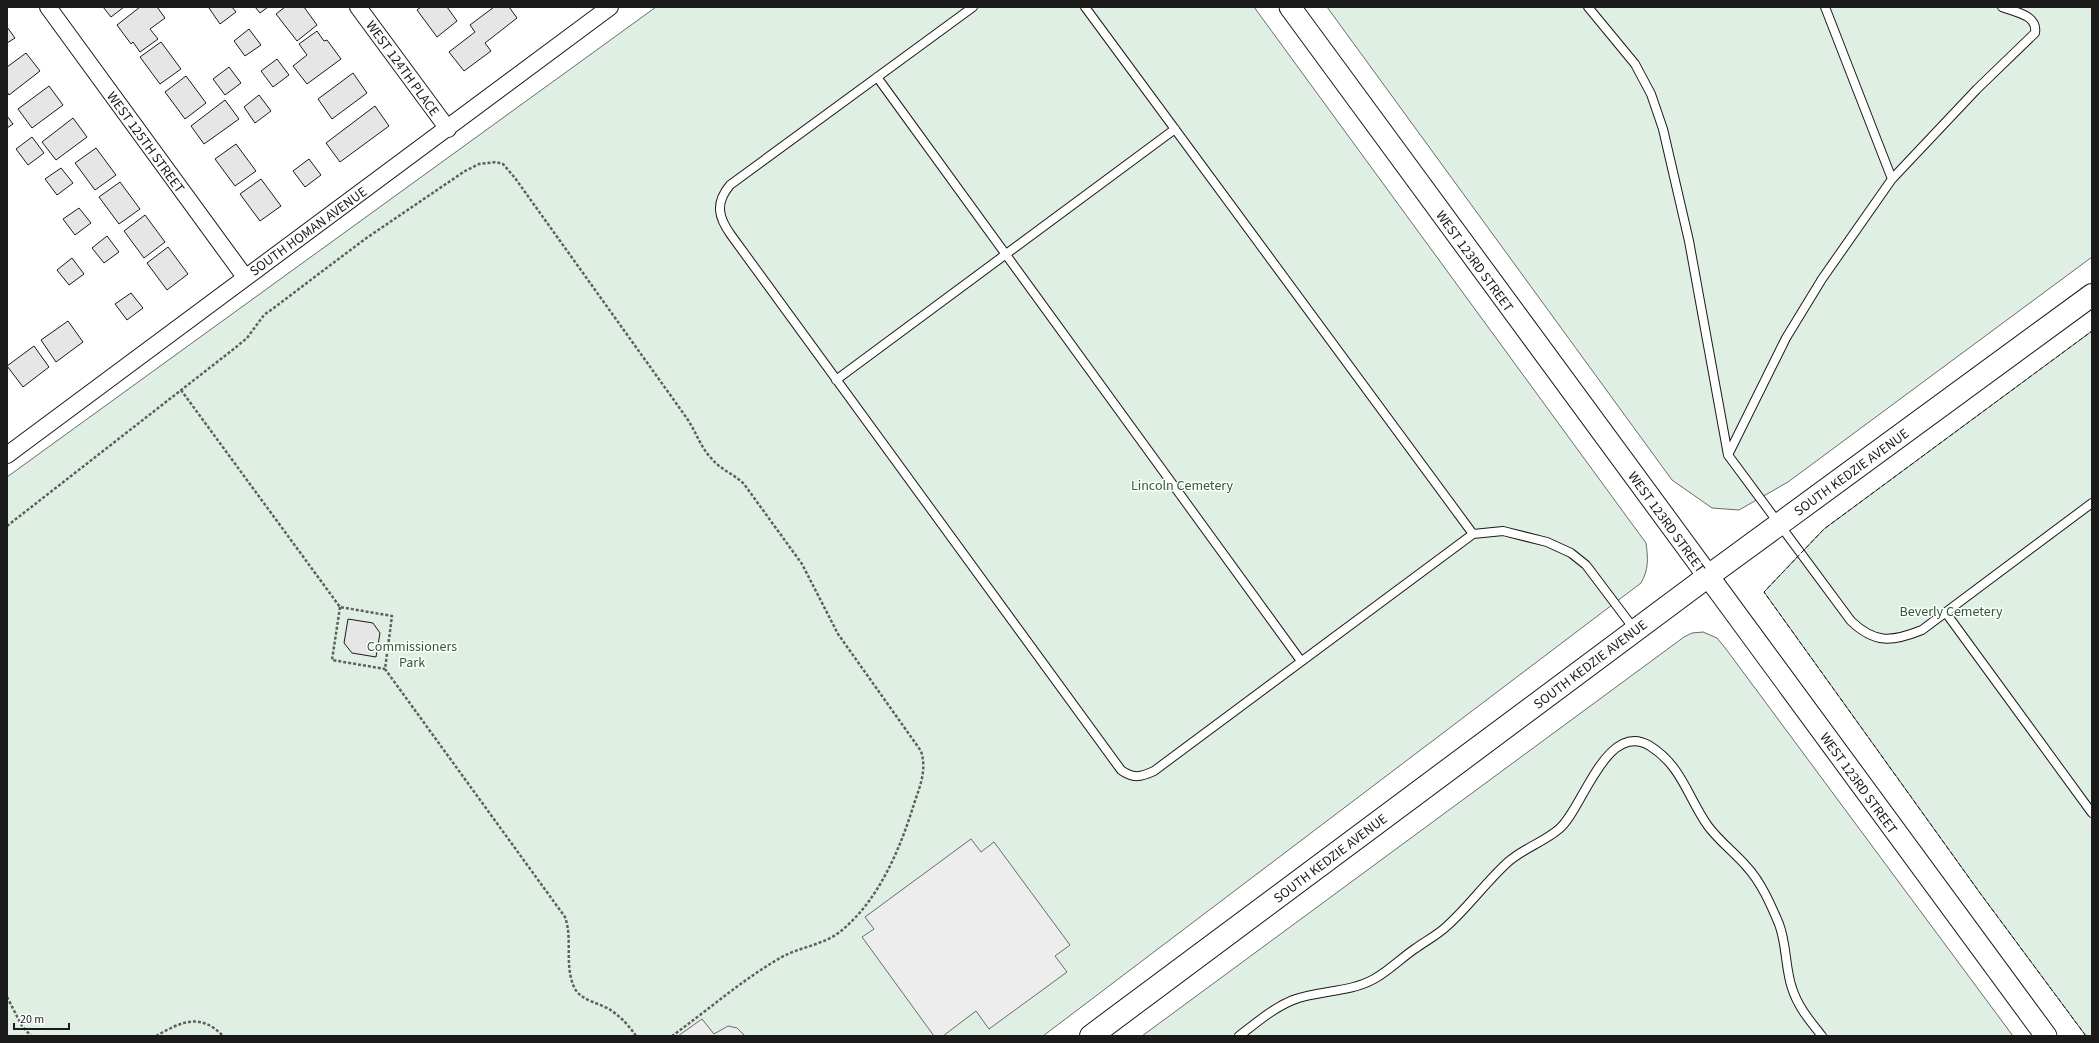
<svg xmlns="http://www.w3.org/2000/svg" width="2099" height="1043" font-family="'Source Sans 3',sans-serif">
  <rect width="100%" height="100%" fill="#fff"/>
  <path fill="#e0efe3" stroke="#6a6a6a" d="M656 7H1254L1646 543C1648 558 1649 569 1641 583L1043 1036H7V477Z
    M1327 7H2092V257L1788 482 1739 510 1712 508 1672 480Z
    M2092 331V1036H2086L1980 893 1764 592 1824 529Z
    M1703 632 1717 638 1726 649 2013 1036H1142L1684 637 1692 633Z"/>
  <path fill="#ededed" stroke="#6a6a6a" d="M971 839 981 852 994 842 1070 945 1055 956 1067 972 989 1029 976 1011 943 1036H934L862 937 874 929 865 917Z
    M702 1019 714 1034 728 1026 737 1028 745 1036H678Z"/>
  <path fill="#e6e6e6" stroke="#1a1a1a" d="M103 7H124L111 17Z
    M140 7H157L165 18 150 29 158 39 140 52 133 42 131 44 117 25Z
    M210 7H232L236 12 220 24 209 8Z
    M255 7H268L260 13Z
    M285 7H304L317 25 297 41 276 14Z
    M421 7H447L457 21 437 37 417 10Z
    M494 7H509L517 18 485 43 491 51 464 71 449 52 475 32 470 25Z
    M7 27 15 38 7 43Z
    M249 29 261 45 245 56 234 41Z
    M317 31 324 41 327 40 341 59 307 84 293 66 307 55 299 44Z
    M161 42 181 69 160 84 140 57Z
    M26 53 40 71 9 95 7 92V67Z
    M277 59 289 75 273 87 261 71Z
    M229 67 241 83 225 95 213 79Z
    M353 73 367 93 332 119 318 99Z
    M186 76 206 103 185 119 165 92Z
    M49 86 63 105 32 128 18 109Z
    M259 95 271 111 255 123 244 107Z
    M225 100 239 119 204 144 191 126Z
    M375 106 389 126 340 162 326 143Z
    M7 116 13 124 7 128Z
    M73 118 87 137 56 160 42 142Z
    M32 137 44 153 28 165 16 149Z
    M236 144 256 171 235 186 215 159Z
    M96 148 116 175 95 190 75 163Z
    M309 159 321 175 305 187 293 171Z
    M61 168 73 183 57 195 45 179Z
    M261 179 281 206 260 221 240 194Z
    M120 182 140 209 119 224 99 197Z
    M79 208 91 223 75 235 63 219Z
    M145 215 165 242 144 258 124 231Z
    M107 236 119 252 104 263 92 248Z
    M168 247 188 274 167 290 147 263Z
    M72 258 84 274 69 285 57 270Z
    M131 293 143 308 127 320 115 304Z
    M68 321 83 342 56 362 41 340Z
    M34 346 49 367 23 387 7 366Z
    M348 619 373 623 380 633 376 657 352 653 344 643Z"/>
  <g fill="none" stroke-linecap="round" stroke-linejoin="round">
    <defs>
      <path id="service" d="M973 7 730 185C715 203 718 217 731 235L1121 770C1133 779 1141 777 1154 771L1473 534 1503 531 1547 542 1571 553 1586 565 1635 630
        M1085 7 1473 534
        M1588 7 1635 64 1651 94 1663 129 1689 241 1728 455 1851 621C1875 644 1892 642 1922 630L2092 503
        M1825 7 1892 179
        M877 77 1301 661
        M836 380 1175 129
        M1728 455 1786 338 1822 279 1892 179 1977 89 2035 33C2038 15 2015 12 2002 7
        M1946 613 2092 813
        M1239 1036C1256 1023 1273 1008 1293 1000 1319 990 1349 993 1374 979 1389 971 1401 958 1416 948 1427 940 1438 935 1448 925 1469 906 1486 882 1508 862 1524 848 1544 842 1559 829 1582 811 1606 719 1650 746 1682 766 1688 798 1708 826 1719 841 1735 853 1747 867 1761 882 1771 905 1779 924 1787 945 1785 968 1792 988 1798 1007 1810 1021 1822 1036"/>
      <path id="minor" d="M48 7 245 277
        M358 7 448 129
        M7 455 610 7"/>
      <path id="tertiary" d="M1290 7 2046 1036"/>
      <path id="secondary" d="M1091 1036 1707 577 2092 295"/>
    </defs>
    <use href="#service" stroke="#1a1a1a" stroke-width="10"/>
    <use href="#minor" stroke="#1a1a1a" stroke-width="18"/>
    <use href="#tertiary" stroke="#1a1a1a" stroke-width="23"/>
    <use href="#secondary" stroke="#1a1a1a" stroke-width="24"/>
    <path stroke="#5f5f5f" stroke-width="2.5" stroke-dasharray="3 2" stroke-linecap="butt" d="M181 390 340 607 392 616 385 669 565 917C573 939 564 964 574 987 580 1001 601 1003 612 1011 622 1018 630 1027 636 1036
      M7 526 235 348 247 338 264 315 275 307 365 239 465 171 479 164 496 162 503 164 515 178 686 417C696 431 700 447 712 459 721 470 734 474 744 484L802 564 838 634 921 751C927 770 920 786 914 804 900 849 879 900 841 931 824 945 799 947 780 958 742 980 708 1010 672 1036
      M340 607 332 660 385 669
      M7 997 22 1026 31 1036
      M156 1036C181 1022 200 1012 223 1036"/>
    <use href="#service" stroke="#fff" stroke-width="8"/>
    <use href="#minor" stroke="#fff" stroke-width="16"/>
    <use href="#tertiary" stroke="#fff" stroke-width="21"/>
    <use href="#secondary" stroke="#fff" stroke-width="22"/>
    <path stroke="#1a1a1a" stroke-width="1" stroke-dasharray="5 2" stroke-linecap="butt" d="M2086 1036 1980 893 1764 592 1824 529 2092 331"/>
  </g>
  <g text-anchor="middle" stroke-width="3" stroke-linejoin="round" paint-order="stroke">
    <g font-size="14" fill="#1a1a1a" stroke="#fff">
      <text transform="translate(403 68) rotate(54)" y="5">WEST 124TH PLACE</text>
      <text transform="translate(146 142) rotate(54)" y="5">WEST 125TH STREET</text>
      <text transform="translate(308 231) rotate(-36)" y="5">SOUTH HOMAN AVENUE</text>
      <text transform="translate(1475 261) rotate(54)" y="5">WEST 123RD STREET</text>
      <text transform="translate(1851 472) rotate(-36)" y="5">SOUTH KEDZIE AVENUE</text>
      <text transform="translate(1667 522) rotate(54)" y="5">WEST 123RD STREET</text>
      <text transform="translate(1590 664) rotate(-37)" y="5">SOUTH KEDZIE AVENUE</text>
      <text transform="translate(1859 783) rotate(54)" y="5">WEST 123RD STREET</text>
      <text transform="translate(1330 858) rotate(-37)" y="5">SOUTH KEDZIE AVENUE</text>
    </g>
    <g font-size="14" fill="#2b5a34" stroke="#fff">
      <text x="1182" y="490">Lincoln Cemetery</text>
      <text x="1951" y="616">Beverly Cemetery</text>
      <text x="412" y="651">Commissioners<tspan x="412" dy="16">Park</tspan></text>
    </g>
  </g>
  <rect width="2099" height="1043" fill="none" stroke="#1a1a1a" stroke-width="16"/>
  <path d="M14 1023v6h55v-6" fill="none" stroke="#1a1a1a" stroke-width="2"/>
  <text x="20" y="1023" font-size="12" fill="#1a1a1a" stroke="#ffffff" stroke-width="3" paint-order="stroke">20 m</text>
</svg>
